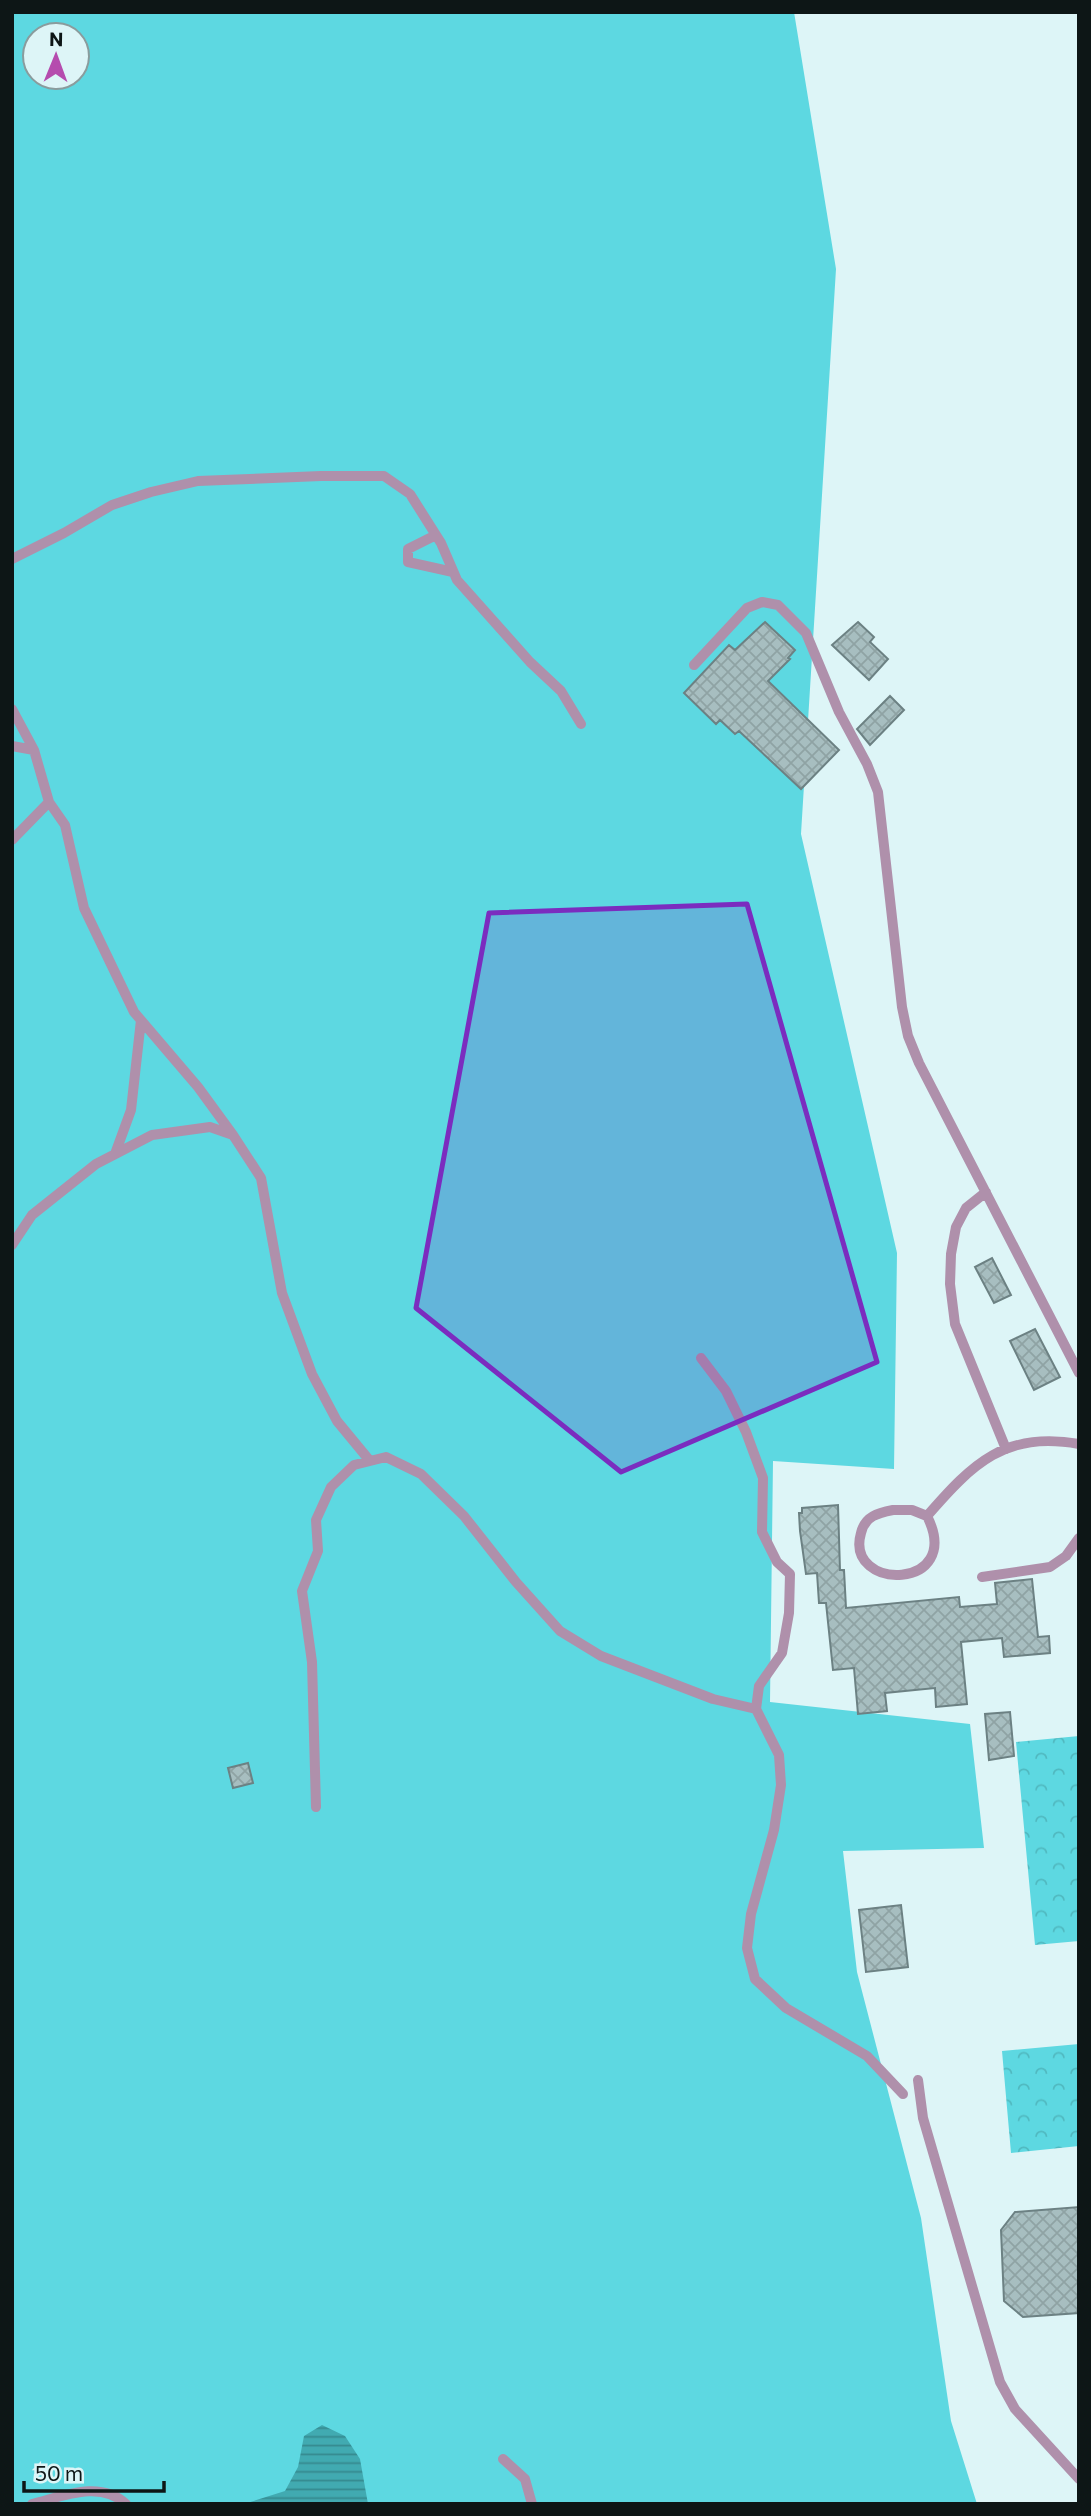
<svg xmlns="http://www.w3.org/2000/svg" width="1091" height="2516" font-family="Commissioner,sans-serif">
  <defs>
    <pattern id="park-crowns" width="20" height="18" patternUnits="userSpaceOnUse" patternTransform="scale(1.75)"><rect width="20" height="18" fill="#5dd8e1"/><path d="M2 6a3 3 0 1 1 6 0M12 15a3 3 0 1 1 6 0" fill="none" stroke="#50b9c0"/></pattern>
    <pattern id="water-rules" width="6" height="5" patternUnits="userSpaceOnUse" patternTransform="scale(1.75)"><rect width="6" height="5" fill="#41aab1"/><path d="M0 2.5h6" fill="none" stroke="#35898f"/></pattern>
    <pattern id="building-cross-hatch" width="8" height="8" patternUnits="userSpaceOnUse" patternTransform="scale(1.75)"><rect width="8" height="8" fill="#a7bec0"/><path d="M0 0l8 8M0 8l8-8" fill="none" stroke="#8fa3a4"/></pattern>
  </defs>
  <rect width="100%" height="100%" fill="#ddf5f7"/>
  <path fill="#5dd8e1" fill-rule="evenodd" d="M12 12H794L836 269 801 834 897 1253 894 1469 773 1461 770 1702 970 1724 984 1848 843 1851 857 1972 921 2218 951 2421 977 2504H12ZM35 35H77V77H35Z"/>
  <path fill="url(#park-crowns)" d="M1079 1736V1941L1035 1945 1016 1742Z
    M1079 2044V2146L1011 2153 1002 2051Z"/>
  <path fill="url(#water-rules)" d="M322 2425 345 2436 360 2459 368 2504H244L285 2491 298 2467 304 2436Z"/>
  <path fill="url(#building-cross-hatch)" stroke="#6c8183" stroke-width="2" d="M765 622 795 650 788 658 790 659 768 681 839 750 801 789 739 731 735 734 720 720 716 724 684 693 729 645 735 650Z
    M858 622 874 637 870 642 888 659 869 680 832 645Z
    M890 696 904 710 870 745 857 729Z
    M992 1258 1011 1295 994 1303 975 1267Z
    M1035 1329 1060 1377 1034 1390 1010 1341Z
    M838 1505 840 1570H844L846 1608 959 1597 960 1607 997 1604 995 1583 1032 1579 1038 1637 1049 1636 1050 1653 1004 1657 1002 1638 961 1642 967 1704 936 1707 935 1688 885 1693 887 1711 858 1714 854 1668 833 1670 826 1603H819L817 1573 806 1574 800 1531 799 1513H802V1508Z
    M1010 1712 1014 1756 989 1760 985 1714Z
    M248 1763 253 1783 233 1788 228 1768Z
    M901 1905 908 1967 866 1972 859 1910Z
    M1079 2207V2313L1023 2317 1004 2301 1001 2230 1015 2212Z"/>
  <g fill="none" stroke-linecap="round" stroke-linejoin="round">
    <path stroke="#af90ab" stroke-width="10" d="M436 535 408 549V562L453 572
      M12 559 64 533 112 505 151 492 198 481 321 476H384L410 494 441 543 457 580 530 662 561 691 581 724
      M694 665 747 608 762 602 778 605 806 633 839 712 867 764 878 792 902 1007 908 1036 919 1063 1079 1373
      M12 709 34 750 49 802 65 825 84 908 134 1012 198 1087 233 1135
      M12 746 34 750
      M12 840 49 802
      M115 1154 131 1110 141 1020
      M986 1192 966 1208 956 1227 951 1254 950 1284 955 1324 1006 1449
      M12 1245 32 1215 96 1164 152 1135 210 1127 233 1135 261 1178 282 1293 312 1374 337 1421 370 1461
      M701 1358 726 1391 746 1432 763 1478 762 1532 777 1562 790 1574 789 1613 782 1653 759 1686 756 1709 779 1755 781 1785 774 1830 751 1914 747 1948 755 1979 786 2008 867 2056 903 2094
      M893 1510H912L927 1516C965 1591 844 1592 861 1533 865 1516 878 1513 893 1510Z
      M927 1516C973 1463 1005 1431 1079 1444
      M982 1577 1050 1567 1066 1556 1079 1538
      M316 1807 312 1662 302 1591 318 1551 316 1520 331 1487 354 1465 386 1457 421 1474 464 1516 516 1582 560 1631 601 1656 713 1699 756 1709
      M918 2080 923 2118 1000 2382 1015 2409 1079 2479
      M503 2459 525 2479 532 2504
      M32 2504C61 2497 100 2479 126 2504"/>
  </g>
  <path fill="#7b2cbf" fill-opacity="0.2" stroke="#7b2cbf" stroke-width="5" stroke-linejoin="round" d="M747 904 877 1362 621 1472 416 1308 489 913Z"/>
  <rect width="1091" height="2516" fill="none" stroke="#0d1616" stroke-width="28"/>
  <g transform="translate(56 56) rotate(1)"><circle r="33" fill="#ddf5f7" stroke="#8a9c9d" stroke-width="2"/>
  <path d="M0-5L12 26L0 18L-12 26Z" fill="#b54cae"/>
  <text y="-10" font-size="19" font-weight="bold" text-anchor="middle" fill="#0d1616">N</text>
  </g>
  <path d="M24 2481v10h140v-10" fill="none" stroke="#0d1616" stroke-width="3.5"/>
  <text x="35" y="2481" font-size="21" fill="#0d1616" stroke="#ddf5f7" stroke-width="5" paint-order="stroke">50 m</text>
</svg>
